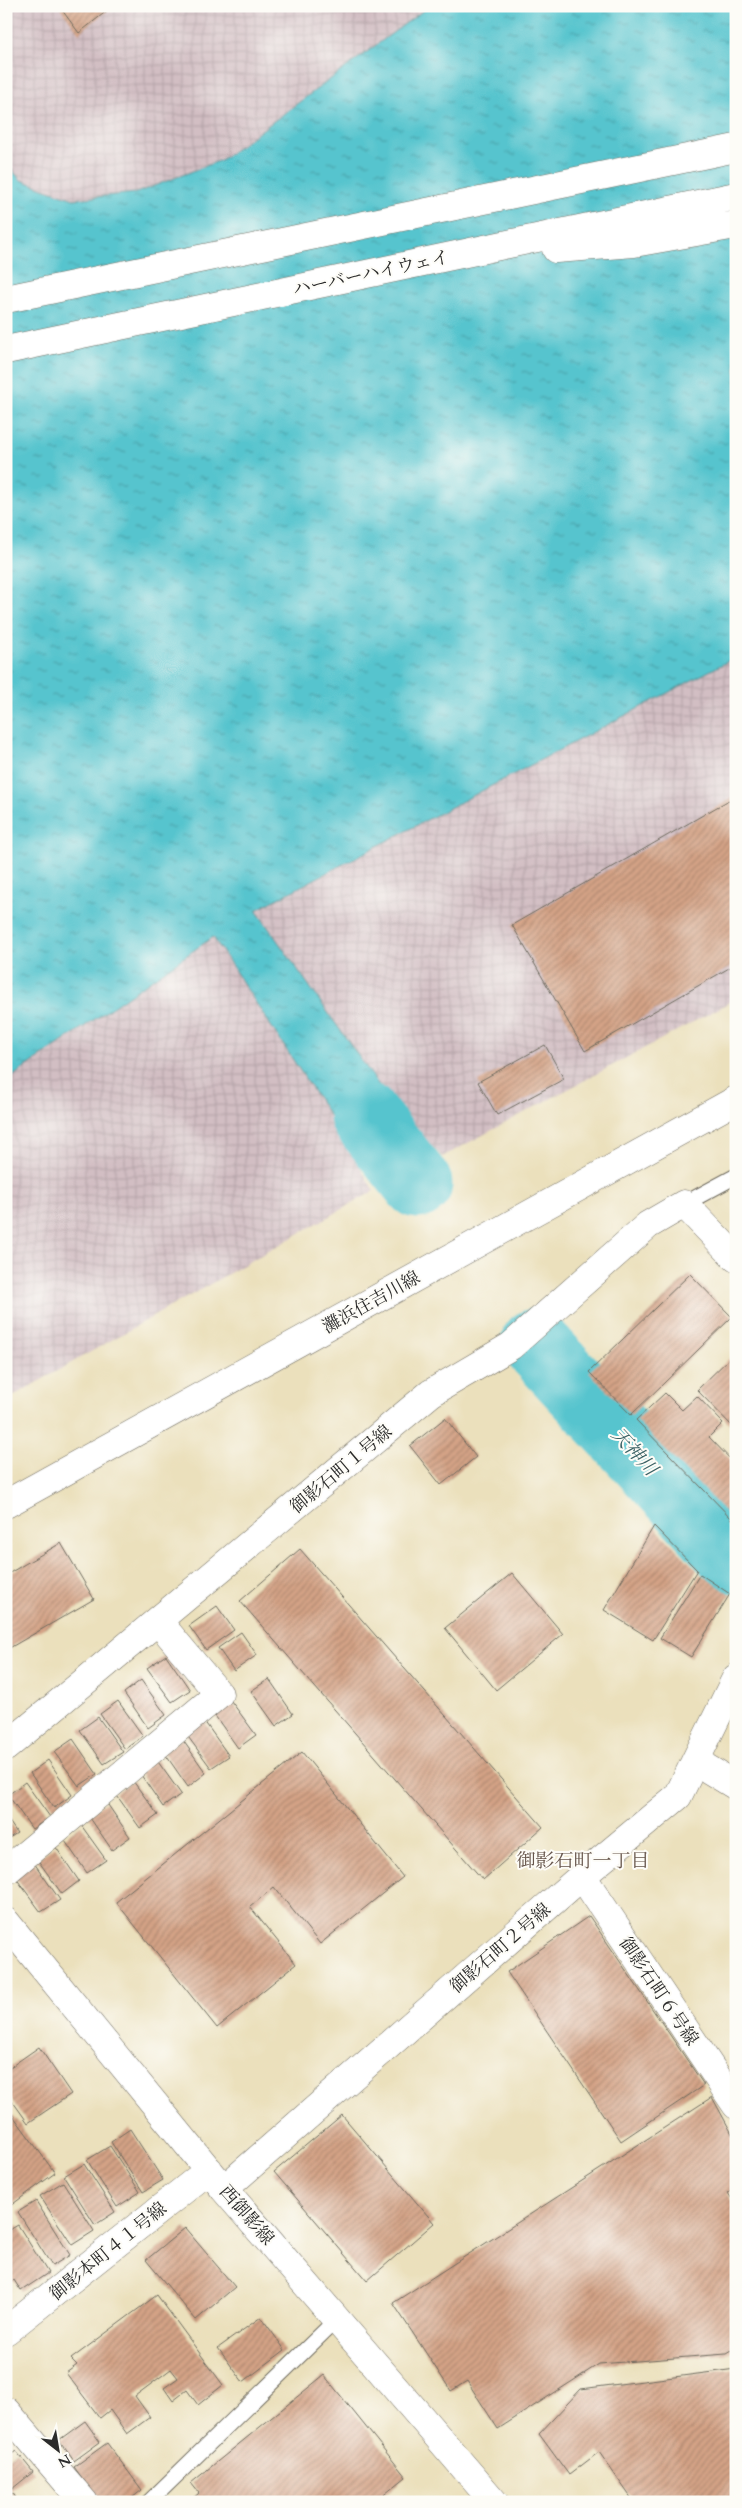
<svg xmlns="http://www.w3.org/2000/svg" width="742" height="2508" font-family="Cardo,'Noto Serif JP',serif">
  <defs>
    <pattern id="industrial-grid" width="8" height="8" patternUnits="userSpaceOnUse" patternTransform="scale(1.25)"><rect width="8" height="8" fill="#d2bec3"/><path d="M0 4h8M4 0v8" fill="none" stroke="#b4a3a8"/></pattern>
    <pattern id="water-ripples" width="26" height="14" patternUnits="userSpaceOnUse" patternTransform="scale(1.25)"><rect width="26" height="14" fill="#57c4ce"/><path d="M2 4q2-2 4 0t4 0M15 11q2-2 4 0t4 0" fill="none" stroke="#489fa7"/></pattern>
    <pattern id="building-hatch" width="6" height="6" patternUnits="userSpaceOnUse" patternTransform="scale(1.25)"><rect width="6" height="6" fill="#d4a386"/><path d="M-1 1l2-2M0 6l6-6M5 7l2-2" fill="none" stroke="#ac856e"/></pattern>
  </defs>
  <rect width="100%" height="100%" fill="#fdfcf7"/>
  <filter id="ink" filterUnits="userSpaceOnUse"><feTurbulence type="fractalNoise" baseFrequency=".02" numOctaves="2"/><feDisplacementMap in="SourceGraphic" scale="10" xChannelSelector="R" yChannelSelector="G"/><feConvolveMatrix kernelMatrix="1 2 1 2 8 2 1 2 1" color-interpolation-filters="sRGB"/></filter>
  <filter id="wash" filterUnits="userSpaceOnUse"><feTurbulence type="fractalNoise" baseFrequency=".0096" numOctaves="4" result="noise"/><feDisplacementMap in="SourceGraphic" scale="20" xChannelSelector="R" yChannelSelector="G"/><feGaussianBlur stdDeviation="1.12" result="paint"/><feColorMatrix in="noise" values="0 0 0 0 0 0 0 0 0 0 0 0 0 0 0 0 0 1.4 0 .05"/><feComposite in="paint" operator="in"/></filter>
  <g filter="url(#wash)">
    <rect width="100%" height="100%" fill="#ebe0bc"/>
    <path fill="url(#industrial-grid)" d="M6 6H429L221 160 136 193 74 199 21 180 6 164Z
      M736 657V999L442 1157 390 1101 256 910Z
      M213 937 340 1132 374 1191 6 1400V1081Z"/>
    <path fill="url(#water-ripples)" stroke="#41787c" d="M429 6H736V657L256 910 390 1101 340 1132 213 937 6 1081V164L21 180 74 199 136 193 221 160Z"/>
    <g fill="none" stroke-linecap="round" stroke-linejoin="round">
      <path stroke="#57c4ce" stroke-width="69" d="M364 1116 418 1184
        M535 1343 736 1560"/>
    </g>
    <g id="blocks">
      <path fill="url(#building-hatch)" d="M59 6H113L79 33Z
        M736 796V964L585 1051 512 925Z
        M545 1045 564 1079 497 1115 478 1082Z
        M690 1274 732 1317 631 1415 589 1372Z
        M736 1352V1430L697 1390Z
        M665 1393 682 1410 697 1396 723 1423 709 1437 736 1465V1523L636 1420Z
        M445 1418 476 1457 441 1485 410 1446Z
        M654 1526 697 1570 653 1640 604 1610Z
        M61 1543 94 1599 6 1650V1575Z
        M300 1549 543 1827 483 1880 240 1601Z
        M512 1573 563 1634 496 1690 445 1628Z
        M700 1574 730 1594 691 1657 660 1638Z
        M217 1606 234 1630 206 1650 189 1626Z
        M241 1632 257 1655 234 1671 218 1648Z
        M166 1655 190 1690 172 1702 147 1668Z
        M269 1679 293 1714 276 1726 251 1691Z
        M141 1680 166 1715 148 1728 124 1693Z
        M118 1701 143 1736 125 1749 100 1714Z
        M231 1701 256 1735 238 1748 213 1713Z
        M98 1717 123 1752 104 1764 80 1730Z
        M204 1721 229 1756 211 1768 186 1734Z
        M73 1739 97 1774 79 1786 54 1752Z
        M182 1739 206 1773 188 1787 163 1751Z
        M302 1752 403 1877 320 1944 274 1887 250 1907 296 1964 217 2028 116 1902Z
        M156 1759 181 1794 163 1807 139 1772Z
        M48 1760 72 1795 54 1808 30 1773Z
        M133 1781 158 1815 140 1828 115 1793Z
        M25 1782 50 1817 32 1829 8 1795Z
        M106 1802 130 1837 112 1850 88 1815Z
        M6 1817 17 1833 6 1840Z
        M81 1825 106 1860 87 1873 63 1838Z
        M55 1846 79 1881 62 1894 37 1859Z
        M32 1860 60 1900 41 1912 13 1874Z
        M589 1916 704 2085 621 2141 507 1972Z
        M39 2047 71 2094 28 2123 6 2092V2070Z
        M712 2097 736 2141V2188L728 2193 736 2205V2348L726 2354 599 2364 498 2429 467 2381 451 2391 393 2303Z
        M6 2106 55 2173 6 2209Z
        M342 2115 434 2223 367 2281 274 2172Z
        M130 2129 163 2180 143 2192 111 2142Z
        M110 2146 140 2192 117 2207 87 2160Z
        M84 2164 115 2212 95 2225 64 2176Z
        M63 2182 94 2231 72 2245 40 2196Z
        M36 2201 70 2255 52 2266 18 2212Z
        M18 2225 48 2273 21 2291 14 2280 6 2284V2232Z
        M185 2228 235 2287 196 2320 146 2260Z
        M157 2295 223 2385 198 2405 187 2390 173 2401 164 2388 178 2378 171 2369 135 2396 150 2417 127 2434 110 2410 100 2418 66 2373 77 2365 71 2359Z
        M261 2317 285 2350 243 2382 218 2348Z
        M736 2369V2502H634L599 2452 569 2475 539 2434 581 2389Z
        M324 2375 406 2477 375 2502H189L199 2493 191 2483Z
        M85 2421 100 2442 74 2461 59 2440Z
        M107 2443 142 2490 127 2502H100L74 2467Z
        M16 2451 33 2472 7 2493 6 2458Z
        M13 2493 18 2502H6V2497Z"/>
    </g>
  </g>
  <g filter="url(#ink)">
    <use href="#blocks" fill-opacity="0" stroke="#6e6a5e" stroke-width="1"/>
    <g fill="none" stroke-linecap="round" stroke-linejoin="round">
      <defs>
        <path id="service" d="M684 1204 736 1176
          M149 2502 337 2319"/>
        <path id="minor" d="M6 1747 431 1393 511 1346 648 1225 684 1204 736 1258
          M695 1761 736 1786
          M6 1871 219 1694 158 1621
          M582 1876 736 2105
          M6 1922 224 2189 494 2502
          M224 2189 582 1876 678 1796 736 1678
          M6 2331 209 2170
          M6 2411 84 2502"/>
        <path id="tertiary" d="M556 249 634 243 736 225
          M6 299 736 148
          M6 350 736 196
          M6 1504 736 1100"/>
      </defs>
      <use href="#service" stroke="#6e6a5e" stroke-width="17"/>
      <use href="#minor" stroke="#6e6a5e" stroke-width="29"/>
      <use href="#tertiary" stroke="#6e6a5e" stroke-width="29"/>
      <use href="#service" stroke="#fff" stroke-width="15"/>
      <use href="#minor" stroke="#fff" stroke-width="28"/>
      <use href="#tertiary" stroke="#fff" stroke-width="28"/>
    </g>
  </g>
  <g text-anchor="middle" stroke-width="4" stroke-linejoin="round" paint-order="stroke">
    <g font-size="18" fill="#2b2b2b" stroke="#fdfcf7">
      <text transform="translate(371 273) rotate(-12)" y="6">ハーバーハイウェイ</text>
      <text transform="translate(371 1302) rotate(-29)" y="6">灘浜住吉川線</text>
      <text transform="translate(341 1469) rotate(-40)" y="6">御影石町１号線</text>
      <text transform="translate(500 1948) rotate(-41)" y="6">御影石町２号線</text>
      <text transform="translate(659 1991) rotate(56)" y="6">御影石町６号線</text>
      <text transform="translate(247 2215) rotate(49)" y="6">西御影線</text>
      <text transform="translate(108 2251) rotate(-39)" y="6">御影本町４１号線</text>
    </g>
    <g font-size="19" font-style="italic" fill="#3a6164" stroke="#fdfcf7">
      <text transform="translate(635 1451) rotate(47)" y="7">天神川</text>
    </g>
    <g font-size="19" fill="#66554b" stroke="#fdfcf7">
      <text x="583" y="1867">御影石町一丁目</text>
    </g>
  </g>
  <rect width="742" height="2508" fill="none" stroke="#fdfcf7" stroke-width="25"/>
  <g transform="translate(58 2450) rotate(149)" stroke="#fdfcf7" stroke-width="4" paint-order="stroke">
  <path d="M0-4L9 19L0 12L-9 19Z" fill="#2b2b2b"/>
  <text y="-8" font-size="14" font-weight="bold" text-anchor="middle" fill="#2b2b2b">N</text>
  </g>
</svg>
